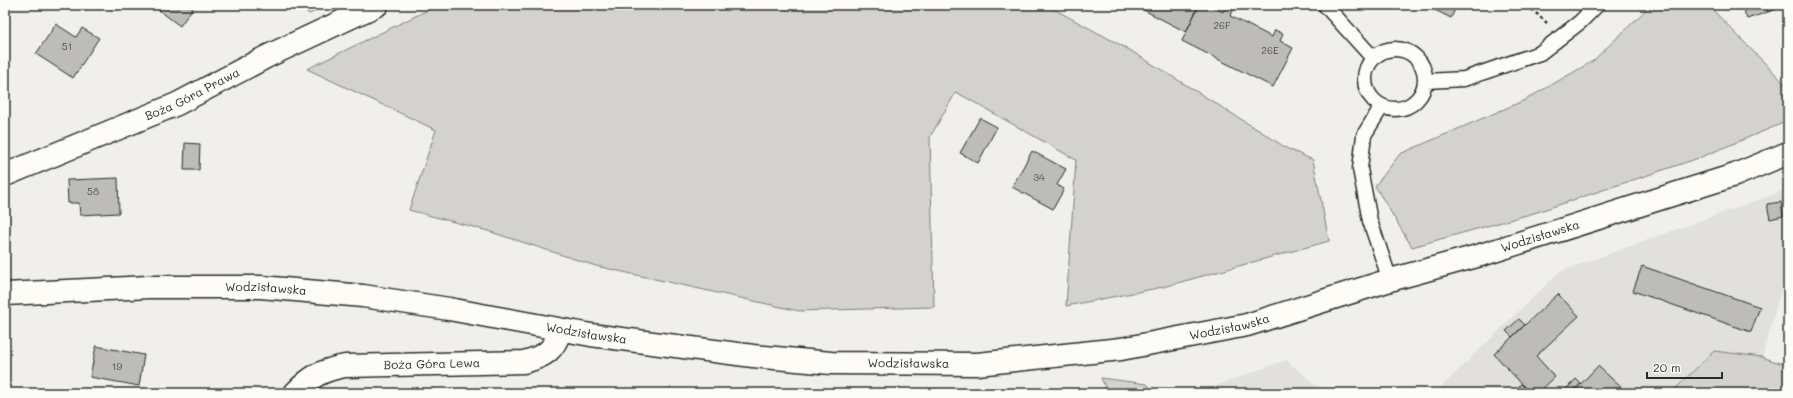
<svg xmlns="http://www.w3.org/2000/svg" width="1793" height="398" font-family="Mali,sans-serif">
  <rect width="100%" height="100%" fill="#f0efeb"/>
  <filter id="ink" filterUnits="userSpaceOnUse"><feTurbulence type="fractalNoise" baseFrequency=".025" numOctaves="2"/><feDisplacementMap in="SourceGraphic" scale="8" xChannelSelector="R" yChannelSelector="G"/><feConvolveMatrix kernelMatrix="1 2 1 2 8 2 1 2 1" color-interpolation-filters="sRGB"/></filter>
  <g filter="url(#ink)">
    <path fill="#e1e0dc" d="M1788 189V266L1762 357 1714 351 1670 393H1435L1559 272Z
      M1286 360 1325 393H1197Z"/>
    <path fill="#d3d2cf" stroke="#7f7e7d" d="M294 5H325L310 14Z
      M438 5H1046L1128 49 1268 136 1286 148 1313 160 1329 241 1163 287 1066 306 1076 160 956 92 930 137 934 307 799 311 596 266 488 231 409 210 436 130 307 69Z
      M1651 5H1708L1788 87V121L1699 158 1534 213 1412 247 1375 186 1400 154 1525 100 1593 61Z
      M1788 348V393H1671L1714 351 1762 357 1783 364Z
      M1101 378 1147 384 1155 393H1108Z"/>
    <path fill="#bdbcb8" stroke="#2b2b2b" d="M152 5H195L180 26Z
      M1134 5H1199L1186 32Z
      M1199 5H1209L1223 12 1226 5 1234 9 1230 16 1272 37 1275 30 1283 34 1280 41 1293 48 1273 87 1182 41Z
      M1425 5H1457L1451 18Z
      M1746 5H1766L1768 12 1747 19 1742 6Z
      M1766 5H1788L1768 12Z
      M56 24 76 37 82 28 99 38 73 78 36 54Z
      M980 118 997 127 978 163 960 153Z
      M185 143 200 144 199 170H184Z
      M1032 151 1066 169 1057 185 1064 189 1053 209 1012 187Z
      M118 178 119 213 80 215 79 203H68L67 180Z
      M1781 202 1783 216 1770 219 1767 204Z
      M1642 266 1760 307 1751 332 1633 291Z
      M1558 294 1579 316 1536 356 1555 377 1538 393H1530L1494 354Z
      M1519 319 1525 325 1512 337 1506 331Z
      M96 346 144 355 139 386 90 377Z
      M1598 366 1626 392V393H1572Z
      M1576 379 1581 384 1571 393 1566 389Z
      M1521 384 1530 393H1518L1515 390Z
      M1566 389 1571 393H1562Z"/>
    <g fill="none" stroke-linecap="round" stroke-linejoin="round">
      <defs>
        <path id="lane" d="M1325 5 1373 58
          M1365 79a30 30 0 1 1 60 0a30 30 0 1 1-60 0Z
          M1426 81 1464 79 1540 53 1580 22 1597 5
          M1382 106 1364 135 1360 169 1370 221 1390 280"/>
        <g id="street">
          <path id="s1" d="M5 175 177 104 268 56 377 5"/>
          <path id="s2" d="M295 393C311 376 323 370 345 366L524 362C546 356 553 351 561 330"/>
        </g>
        <g id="secondary">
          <path id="s3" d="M5 294 149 287H261L363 296 449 309 591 335 753 356 831 363 977 364 1121 349 1247 325 1390 280 1481 255 1735 175 1788 153"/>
        </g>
      </defs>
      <use href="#lane" stroke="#2b2b2b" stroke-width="17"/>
      <use href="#street" stroke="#2b2b2b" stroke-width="25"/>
      <use href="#secondary" stroke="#2b2b2b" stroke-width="25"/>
      <path stroke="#2b2b2b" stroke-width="2.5" stroke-dasharray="3 3" stroke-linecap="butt" d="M1527 5 1547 23"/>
      <use href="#lane" stroke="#fdfcf7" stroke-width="14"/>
      <use href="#street" stroke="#fdfcf7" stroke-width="22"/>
      <use href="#secondary" stroke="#fdfcf7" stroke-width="22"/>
    </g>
  </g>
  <g text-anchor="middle" stroke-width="3.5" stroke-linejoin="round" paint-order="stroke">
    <g font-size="10" fill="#504f4e">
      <text x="1222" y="29">26F</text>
      <text x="67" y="50">51</text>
      <text x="1270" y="54">26E</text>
      <text x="1039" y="181">34</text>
      <text x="93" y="195">58</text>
      <text x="117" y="370">19</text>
    </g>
    <g font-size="12" fill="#2b2b2b" stroke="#fdfcf7">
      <text dy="4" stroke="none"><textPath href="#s1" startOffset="204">Boża Góra Prawa</textPath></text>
      <text dy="4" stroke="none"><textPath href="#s3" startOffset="1557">Wodzisławska</textPath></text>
      <text dy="4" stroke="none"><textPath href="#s3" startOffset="261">Wodzisławska</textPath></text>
      <text dy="4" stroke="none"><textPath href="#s3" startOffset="1233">Wodzisławska</textPath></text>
      <text dy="4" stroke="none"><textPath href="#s3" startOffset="585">Wodzisławska</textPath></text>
      <text dy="4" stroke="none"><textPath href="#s2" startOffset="145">Boża Góra Lewa</textPath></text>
      <text dy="4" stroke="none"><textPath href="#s3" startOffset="909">Wodzisławska</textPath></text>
    </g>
  </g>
  <rect width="1793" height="398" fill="none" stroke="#fdfcf7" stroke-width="20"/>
  <rect x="10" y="10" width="1773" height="378" fill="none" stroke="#2b2b2b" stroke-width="1.5" filter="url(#ink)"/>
  <path d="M1647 372v6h75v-6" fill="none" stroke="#2b2b2b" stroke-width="2"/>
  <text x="1653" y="372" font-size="12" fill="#2b2b2b" stroke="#fdfcf7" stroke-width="3" paint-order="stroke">20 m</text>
</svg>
